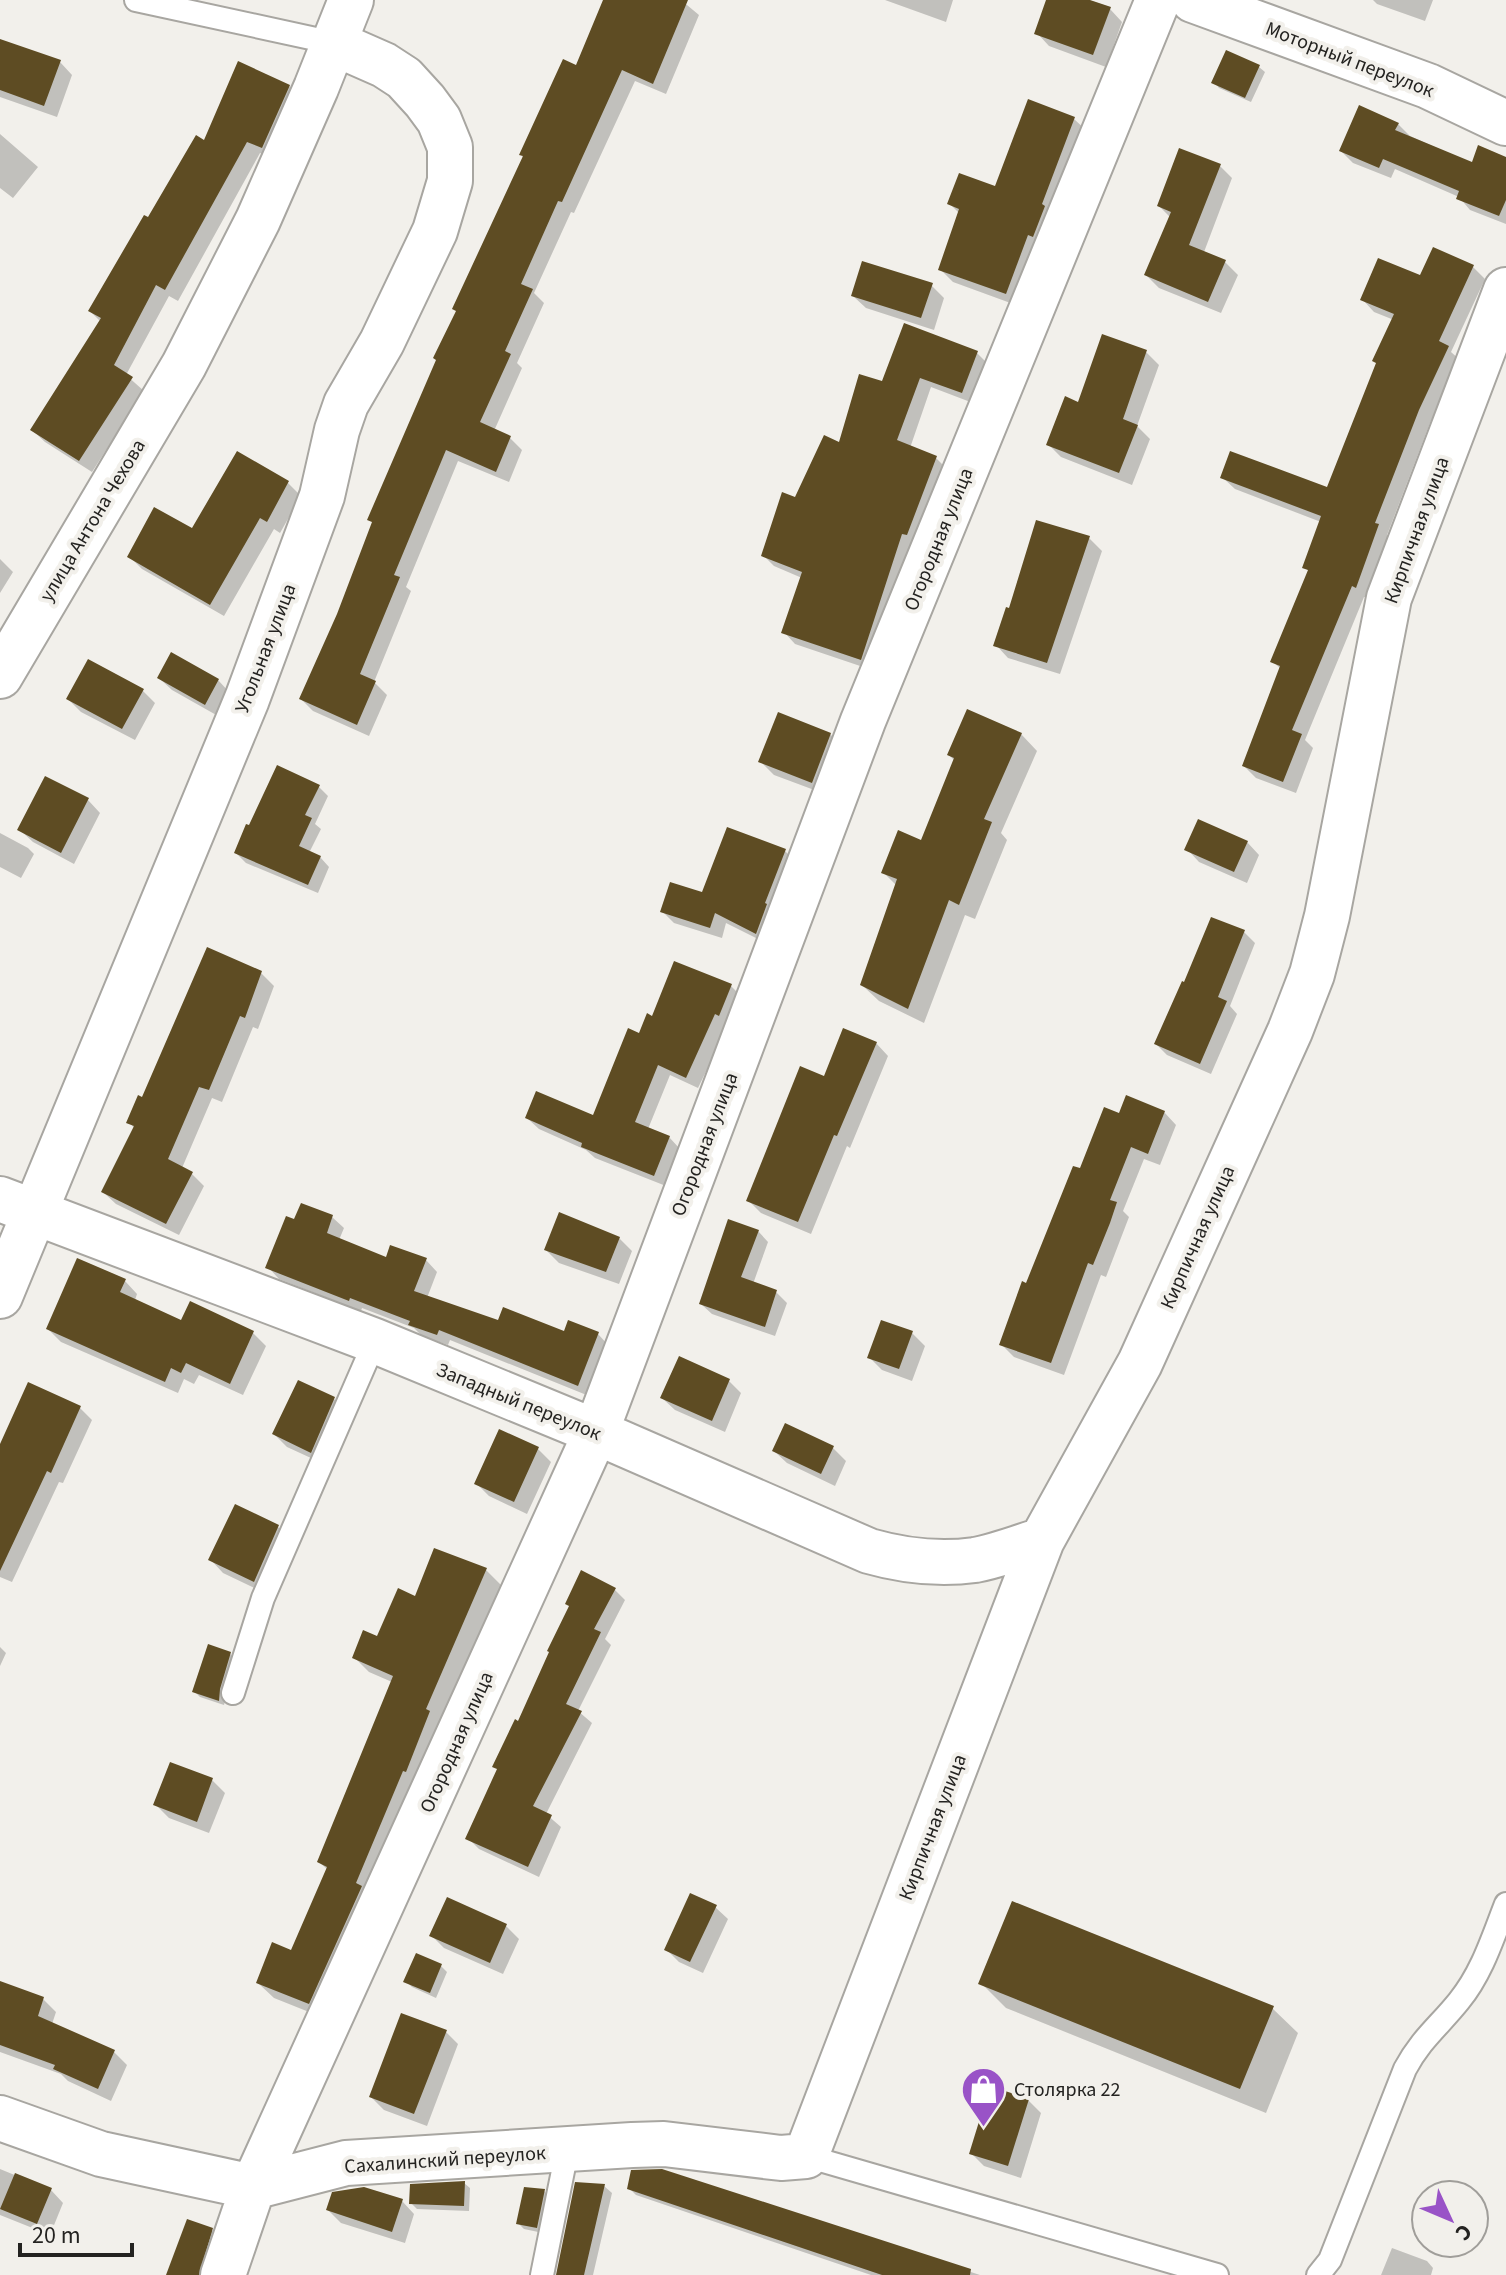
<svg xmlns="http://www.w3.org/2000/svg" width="1506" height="2275" font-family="'Source Sans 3',sans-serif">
  <rect width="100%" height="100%" fill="#f2f0eb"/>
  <path fill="#0003" d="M605 0H681L699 15 666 94 635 81 574 213 571 212 534 293 544 303 517 363 522 368 494 431 510 438 522 450 509 482 458 461 406 587 411 591 374 682 387 695 369 736 313 711 301 699 339 615 524 158 521 155 577 68Z
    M885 0H953L946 22Z
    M1049 0H1084L1110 9 1122 22 1106 67 1049 46 1037 33Z
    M1373 0H1433L1425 21 1377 4Z
    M0 41 60 62 72 75 57 117 0 97Z
    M1227 52 1259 67 1265 72 1251 102 1219 88 1214 82Z
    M289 86 301 99 274 159 260 153 178 301 169 296 126 375 144 391 92 472 45 442 32 430 101 322 90 311 205 142Z
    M1074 119 1087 131 1019 306 953 282 940 269 959 213 950 204 996 189Z
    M1398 124 1410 136 1473 164 1506 159V224L1470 210 1459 197 1395 169 1391 178 1353 163 1341 151Z
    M0 134 38 167 13 198 0 188Z
    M1219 165 1232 178 1204 252 1225 262 1238 275 1221 313 1159 288 1146 275 1171 218 1159 206Z
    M1473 267 1485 279 1451 352 1460 360 1430 423 1387 535 1390 539 1369 598 1364 597 1305 740 1313 748 1296 793 1256 778 1244 766 1281 669 1273 662 1310 572 1305 567 1321 522 1235 489 1222 477 1328 489 1394 320 1374 312 1362 299 1421 278Z
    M931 285 944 298 934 330 866 308 853 296Z
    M1146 352 1159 365 1137 426 1150 439 1132 485 1061 457 1048 444 1080 404Z
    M977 353 988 364 973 403 931 387 910 448 936 458 947 469 872 670 795 644 784 632 802 578 774 566 763 555 796 499 841 445 883 384Z
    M238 454 288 483 301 496 280 533 274 529 224 616 142 569 129 556 193 531Z
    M1038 522 1089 538 1102 551 1060 674 1008 658 996 645 1010 610Z
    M0 559 13 572 0 593Z
    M159 678 218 680 230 693 218 716 172 690Z
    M142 690 155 703 135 740 81 712 68 699Z
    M830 734 843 747 825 794 774 775 761 762Z
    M1021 734 1037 751 1001 833 1007 840 975 919 965 915 924 1023 879 1001 862 985 897 886 883 872 922 842 955 761 949 755Z
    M318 786 328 796 315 824 321 829 309 853 320 857 329 867 318 893 246 863 236 853Z
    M88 800 100 813 74 864 33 842 20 830Z
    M0 833 28 848 34 854 21 878 0 867Z
    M1247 842 1259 855 1247 883 1199 862 1187 849Z
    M785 851 796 862 768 944 726 923 722 938 674 923 662 911 703 894Z
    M1244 932 1255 943 1230 1006 1237 1014 1211 1074 1167 1055 1156 1044Z
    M261 973 274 986 258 1029 253 1027 222 1102 212 1098 182 1168 191 1173 204 1186 179 1235 116 1204 103 1192 135 1129 129 1122 143 1099Z
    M731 986 742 997 698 1088 670 1075 648 1129 669 1137 680 1149 666 1186 595 1158 586 1150 539 1129 527 1118 594 1117 640 1035 653 1018Z
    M876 1043 888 1056 850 1148 847 1146 811 1234 761 1213 748 1200 825 1079Z
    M1164 1112 1176 1125 1160 1165 1144 1159 1123 1211 1129 1217 1106 1277 1101 1275 1064 1375 1014 1357 1001 1344 1027 1285 1120 1116Z
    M332 1217 344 1228 339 1240 387 1260H426L437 1272 427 1298 499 1323 565 1334H598L609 1346 589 1396 450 1340 448 1345 422 1336 414 1328 362 1308 361 1311 279 1279 268 1267 295 1221Z
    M758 1231 768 1242 753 1284 776 1292 787 1303 775 1336 712 1314 701 1304Z
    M619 1238 632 1251 619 1284 559 1263 546 1250Z
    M125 1281 137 1294 135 1300 182 1323 253 1333 266 1346 243 1395 199 1375 194 1384 184 1379 178 1393 61 1342 48 1329Z
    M912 1333 925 1346 912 1381 882 1370 869 1357Z
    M729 1381 741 1393 725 1432 675 1410 662 1398Z
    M29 1385 80 1408 92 1420 63 1483 59 1482 12 1582 0 1577V1461Z
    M334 1399 347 1412 324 1464 287 1447 274 1434Z
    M786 1426 833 1448 846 1461 835 1486 787 1463 774 1451Z
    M538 1449 551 1462 527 1514 489 1496 476 1483Z
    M236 1507 278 1527 291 1540 267 1594 223 1573 211 1560Z
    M486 1570 501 1585 440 1724 324 2018 274 1998 258 1983 292 1952 328 1870 319 1862 392 1682 369 1672 354 1657 378 1639 416 1599Z
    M614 1589 625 1600 605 1639 611 1645 578 1711 592 1723 546 1814 561 1827 539 1877 479 1849 468 1838 551 1652Z
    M0 1647 6 1653 0 1666Z
    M230 1654 236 1660 224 1705 200 1697 194 1691Z
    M212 1780 225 1793 209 1833 169 1818 156 1805Z
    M715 1907 728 1919 703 1973 679 1962 666 1949Z
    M506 1926 519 1939 503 1974 444 1948 432 1936Z
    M417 1955 441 1966 447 1972 436 1998 412 1987 406 1981Z
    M981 1983 1272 2008 1298 2033 1266 2113 1006 2008Z
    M0 1997 43 1999 56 2012 52 2024 114 2052 127 2065 111 2101 68 2081 61 2074 0 2052Z
    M446 2032 458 2044 427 2126 384 2110 371 2097Z
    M1028 2100 1041 2113 1021 2178 984 2166 971 2153Z
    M0 2169 51 2190 63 2203 50 2235 0 2215Z
    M670 2173 980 2275H871L636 2195 629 2188Z
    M464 2183 470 2188 469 2211 417 2209 411 2203Z
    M604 2186 612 2193 593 2275H558Z
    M544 2191 550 2197 543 2233 524 2229 518 2223Z
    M402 2201 414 2214 405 2243 341 2223 328 2210Z
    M212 2230 223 2241 211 2275H175Z
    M1392 2248 1427 2261 1433 2268 1431 2275H1381Z"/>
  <path fill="#5e4c23" d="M603 0H688L653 84 622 70 562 202 558 201 521 284 533 289 505 351 511 354 480 422 511 436 496 472 446 450 394 575 400 577 360 674 376 681 357 725 299 699 337 614 372 522 367 520 436 360 433 358 456 311 452 309 523 156 519 155 563 59 576 65Z
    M1046 0H1090L1111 7 1093 55 1034 34Z
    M0 39 61 60 44 106 0 90Z
    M1226 50 1260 65 1245 98 1211 83Z
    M238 61 290 85 262 148 247 142 165 290 156 285 114 365 133 377 79 461 30 430 101 318 88 311 144 215 148 217 196 135 204 140Z
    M1028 99 1075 117 1042 204 1045 206 1033 237 1028 235 1006 294 938 270 959 209 947 204 959 173 995 186Z
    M1359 105 1399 123 1395 130 1472 162 1478 145 1506 157V200L1499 216 1456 199 1459 191 1383 159 1379 168 1339 151Z
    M1179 148 1221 164 1189 245 1226 260 1208 302 1144 275 1171 212 1157 206Z
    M1433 247 1474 265 1439 341 1449 346 1419 410 1375 523 1379 524 1356 588 1352 586 1292 730 1302 734 1283 782 1242 766 1280 666 1270 662 1308 570 1302 568 1321 516 1220 478 1230 451 1327 487 1376 363 1372 361 1394 314 1360 300 1378 258 1420 275Z
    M862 261 933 283 921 318 851 296Z
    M904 323 978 351 962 393 920 378 897 440 937 456 907 535 902 534 861 660 781 633 802 572 761 556 782 492 795 497 824 435 839 442 859 374 882 381Z
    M1102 334 1147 350 1123 419 1138 425 1119 473 1046 445 1065 396 1078 402Z
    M237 451 289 481 267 522 260 518 210 605 127 557 154 507 192 528Z
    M1036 520 1090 536 1047 663 993 646 1006 607 1009 608Z
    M171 652 219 679 205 705 157 678Z
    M88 659 144 689 122 729 66 699Z
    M967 709 1022 733 984 819 992 822 959 905 949 900 908 1009 860 985 897 879 881 873 898 830 921 840 954 758 947 755Z
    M778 712 831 733 812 783 758 762Z
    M277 765 320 785 305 815 312 818 299 846 321 856 308 885 234 853 246 824 249 825Z
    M45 776 89 798 61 853 17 830Z
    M1198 819 1248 841 1234 872 1184 850Z
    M727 827 786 849 765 903 767 904 756 934 715 913 710 928 660 912 670 882 702 892Z
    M1211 917 1245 930 1218 997 1227 1001 1200 1064 1154 1044 1182 981 1184 982Z
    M207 947 262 971 245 1018 240 1016 209 1090 199 1087 168 1159 193 1172 166 1224 101 1192 134 1126 126 1123 138 1095 142 1097Z
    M674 961 732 984 719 1016 715 1014 686 1078 658 1065 635 1122 670 1136 654 1176 581 1147 582 1143 525 1118 536 1091 593 1115 628 1028 639 1033 647 1013 652 1016Z
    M843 1028 877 1042 837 1136 834 1135 798 1222 746 1201 800 1066 824 1076Z
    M1126 1095 1165 1111 1148 1154 1131 1147 1110 1200 1117 1202 1110 1223 1093 1265 1088 1263 1051 1363 999 1345 1022 1281 1026 1283 1073 1166 1080 1168 1104 1107 1119 1113Z
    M301 1203 333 1215 327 1233 386 1257 390 1245 427 1258 414 1291 498 1320 503 1307 564 1331 568 1320 599 1332 578 1386 439 1330 437 1335 408 1325 410 1321 350 1298 349 1301 265 1268 286 1216 294 1219Z
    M559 1212 620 1237 606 1272 544 1250Z
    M728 1219 759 1230 741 1277 777 1290 765 1327 699 1304Z
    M77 1258 126 1279 120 1292 181 1320 190 1301 254 1331 230 1384 186 1363 181 1373 171 1368 165 1382 46 1329Z
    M881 1320 913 1331 899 1369 867 1358Z
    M679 1356 730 1379 712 1421 660 1398Z
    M298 1380 335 1397 311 1453 272 1434Z
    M28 1382 81 1406 51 1473 47 1471 0 1571V1444Z
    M785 1423 834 1446 821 1474 772 1451Z
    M499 1429 539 1447 514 1502 474 1484Z
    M235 1504 279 1525 254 1582 208 1560Z
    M434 1548 487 1568 426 1709 430 1711 406 1772 403 1771 356 1883 362 1886 309 2004 256 1983 272 1942 291 1950 327 1867 317 1862 393 1676 352 1658 363 1630 377 1636 398 1588 415 1596Z
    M581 1570 616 1588 594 1629 601 1632 566 1704 582 1711 533 1806 552 1815 528 1867 465 1839 497 1769 492 1767 515 1719 518 1721 549 1652 547 1651 569 1606 565 1604Z
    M208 1644 231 1652 220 1689 219 1701 192 1692Z
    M170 1762 213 1778 197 1822 153 1805Z
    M690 1893 717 1905 690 1962 664 1950Z
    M447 1897 507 1924 490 1963 429 1936Z
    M1012 1901 1274 2006 1240 2089 978 1984Z
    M416 1953 442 1964 430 1993 403 1982Z
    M0 1981 44 1997 38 2016 115 2050 98 2089 53 2069 55 2065 0 2045Z
    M401 2013 447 2030 414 2114 369 2097Z
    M990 2086 1029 2099 1008 2166 969 2154Z
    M662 2169 971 2269 970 2275H882L627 2189 631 2170Z
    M15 2173 52 2188 37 2224 0 2209Z
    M465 2181 464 2206 409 2204 410 2184Z
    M575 2182 605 2184 584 2275H556Z
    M364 2187 403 2199 392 2232 326 2210 332 2192Z
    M524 2187 545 2189 537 2228 516 2224Z
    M187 2219 213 2228 199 2275H166Z"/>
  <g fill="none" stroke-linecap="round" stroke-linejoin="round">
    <defs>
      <path id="service" d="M136 0 334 43
        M233 1693 263 1598 375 1341
        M806 2156 1217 2275
        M542 2275 567 2151
        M1318 2275 1330 2260 1405 2069C1421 2039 1439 2026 1459 2001 1482 1973 1493 1937 1506 1904"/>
      <path id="minor" d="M1193 0 1428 86 1506 123
        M0 1199 375 1341 596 1432 869 1551C904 1561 939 1565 975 1560 997 1556 1020 1547 1042 1540
        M0 1296 247 699 322 496 337 430 346 404 382 342 435 231 450 181V147L439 120 425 101 404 78 384 65 334 43
        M0 2118 101 2154 253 2187 346 2163 632 2145 664 2144 781 2158 806 2156 1042 1540 1140 1363 1290 1031 1312 974 1327 916 1389 598 1506 290
        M223 2275 253 2187 596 1432 863 721 1158 0"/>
      <path id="tertiary" d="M0 676 184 365 258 220 316 88 351 0"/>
    </defs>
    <use href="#service" stroke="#a8a6a1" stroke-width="26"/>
    <use href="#minor" stroke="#a8a6a1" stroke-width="48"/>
    <use href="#tertiary" stroke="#a8a6a1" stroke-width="48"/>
    <use href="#service" stroke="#fff" stroke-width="22"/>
    <use href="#minor" stroke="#fff" stroke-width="44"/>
    <use href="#tertiary" stroke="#fff" stroke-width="44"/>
  </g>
  <defs>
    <symbol id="shop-pin" viewBox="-11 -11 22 30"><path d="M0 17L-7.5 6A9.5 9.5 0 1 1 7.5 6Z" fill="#9953c7" stroke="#f2f0eb"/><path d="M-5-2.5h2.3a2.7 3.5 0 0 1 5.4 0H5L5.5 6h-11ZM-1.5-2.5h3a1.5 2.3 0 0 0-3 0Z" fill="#fff"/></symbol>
  </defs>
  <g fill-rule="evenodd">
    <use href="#shop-pin" x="958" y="2064" width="51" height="69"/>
  </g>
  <g text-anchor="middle" stroke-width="8" stroke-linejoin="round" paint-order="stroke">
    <g font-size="20" fill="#242321" stroke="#f2f0eb">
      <text transform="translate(1350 59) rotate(21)" y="7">Моторный переулок</text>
      <text transform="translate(92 520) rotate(-59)" y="7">улица Антона Чехова</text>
      <text transform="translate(1416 530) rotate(-70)" y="7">Кирпичная улица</text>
      <text transform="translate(938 539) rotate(-68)" y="7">Огородная улица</text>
      <text transform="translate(265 648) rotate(-69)" y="7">Угольная улица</text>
      <text transform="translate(704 1144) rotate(-69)" y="7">Огородная улица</text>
      <text transform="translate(1197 1237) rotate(-66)" y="7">Кирпичная улица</text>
      <text transform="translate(519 1401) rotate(22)" y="7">Западный переулок</text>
      <text transform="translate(456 1742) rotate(-66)" y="7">Огородная улица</text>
      <text transform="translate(932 1827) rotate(-69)" y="7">Кирпичная улица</text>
      <text transform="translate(445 2159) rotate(-4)" y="7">Сахалинский переулок</text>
    </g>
    <g font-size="20" fill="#242321" stroke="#f2f0eb" text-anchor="start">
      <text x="1014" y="2096">Столярка 22</text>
    </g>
  </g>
  <g transform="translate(1450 2219) rotate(134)"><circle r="38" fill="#f2f0eb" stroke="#a09e9a" stroke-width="2"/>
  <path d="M0-6L14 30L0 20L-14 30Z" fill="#9953c7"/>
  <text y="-12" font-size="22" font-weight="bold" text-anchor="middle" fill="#242321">С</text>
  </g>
  <path d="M20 2243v12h112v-12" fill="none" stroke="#242321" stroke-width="4"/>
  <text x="32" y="2243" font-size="24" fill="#242321" stroke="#f2f0eb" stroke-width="6" paint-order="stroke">20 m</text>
</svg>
